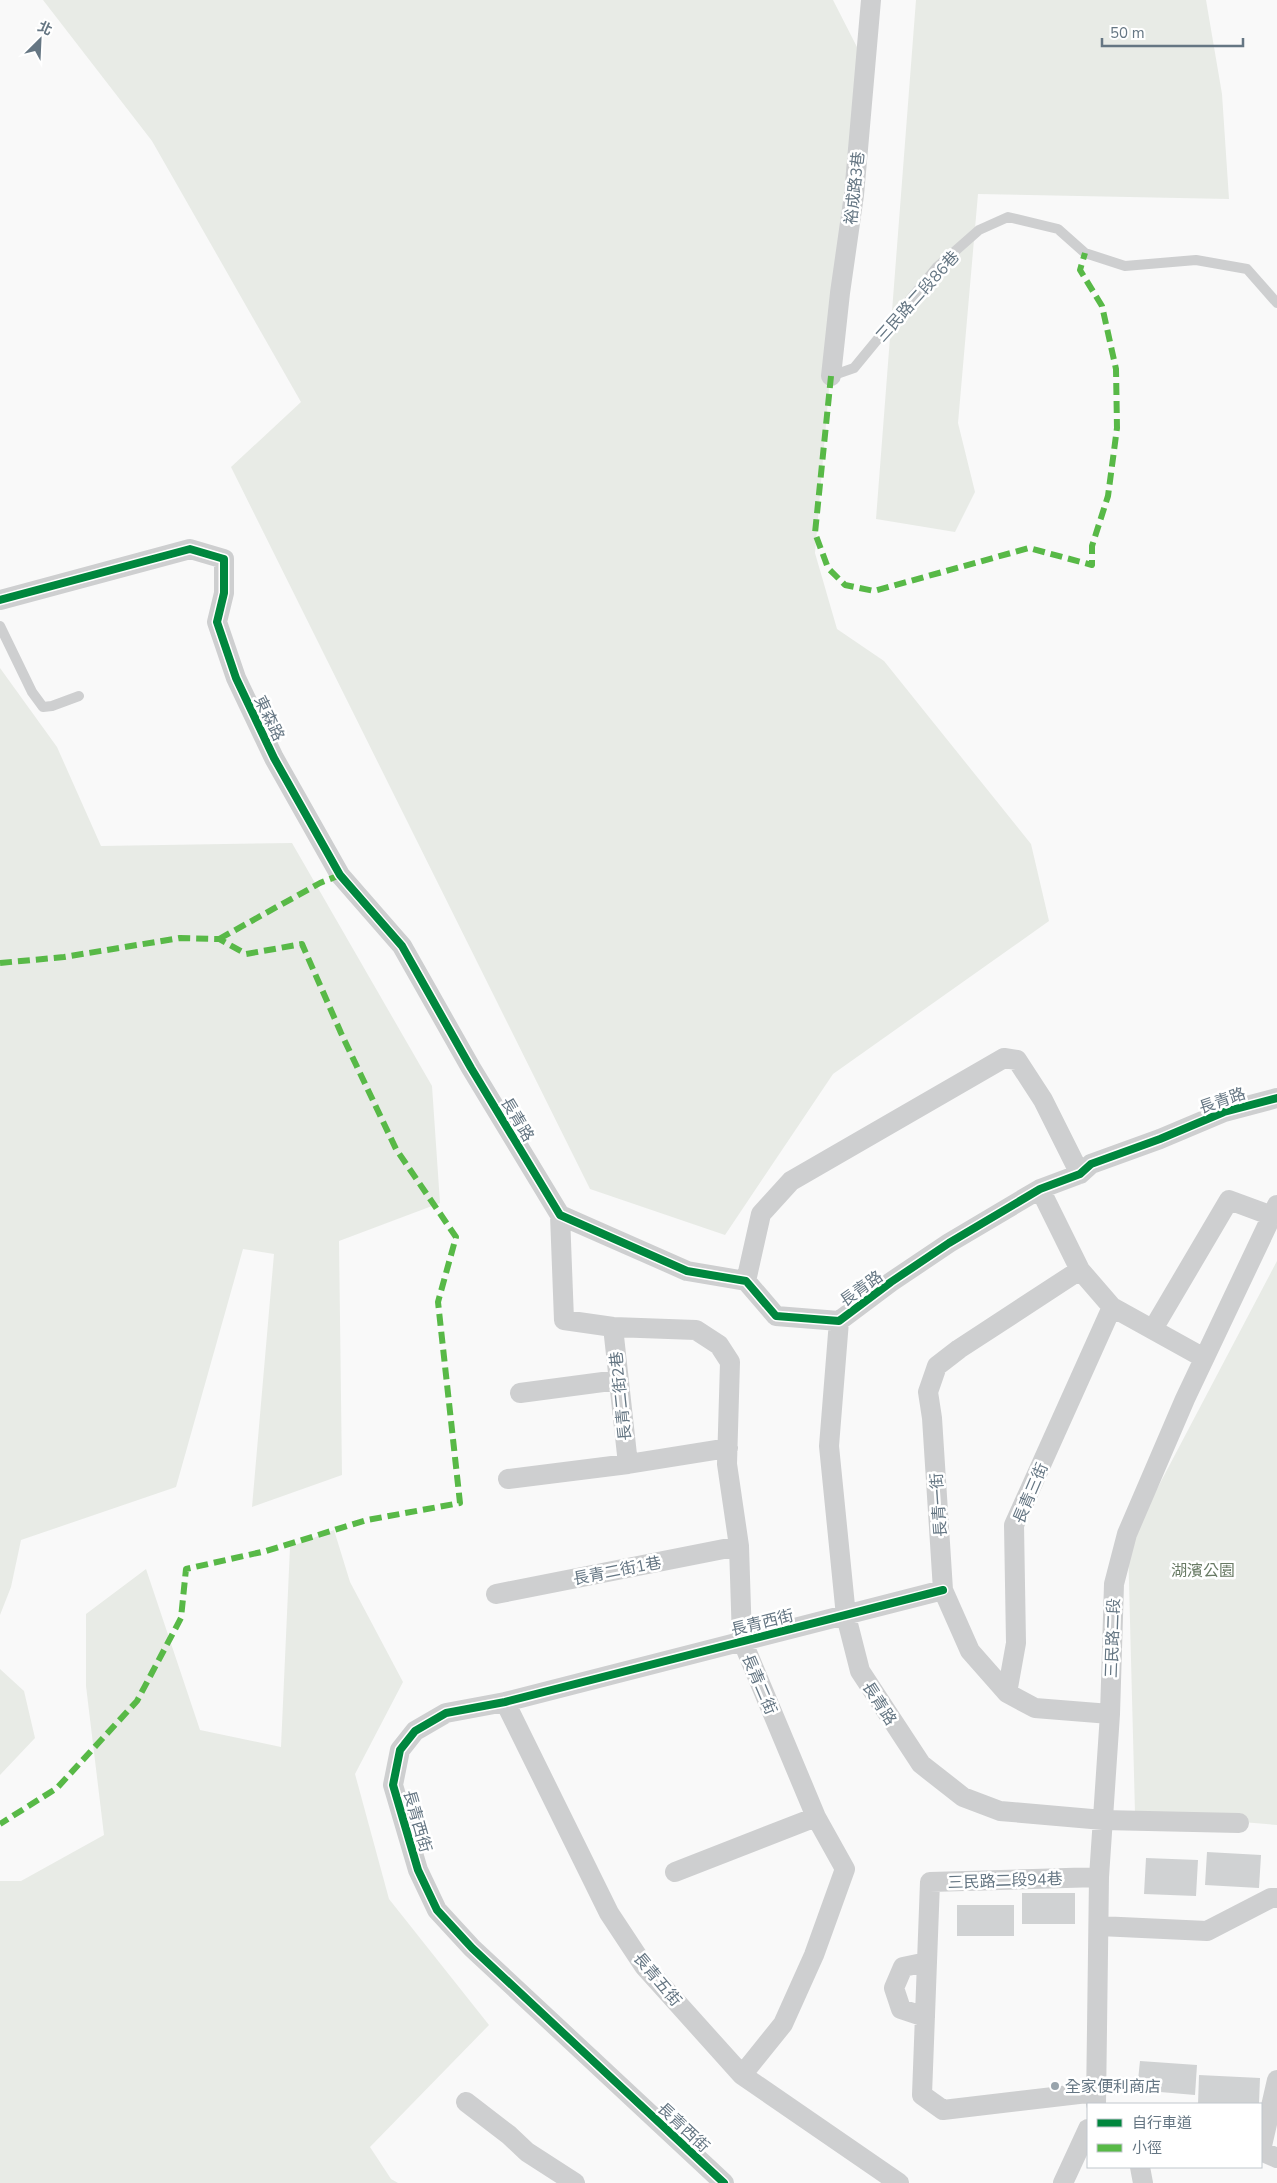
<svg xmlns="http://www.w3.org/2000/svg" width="1277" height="2183" font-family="'Nunito Sans','Noto Sans TC',sans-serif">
  <rect width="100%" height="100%" fill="#f9f9f9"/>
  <path fill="#e8ebe6" d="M43 0H833L858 49 815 553 837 629 884 661 1031 844 1049 921 833 1074 725 1235 590 1189 231 467 301 402 152 141Z
    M916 0H1206L1222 94 1229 199 978 194 958 423 975 492 955 532 876 519Z
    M0 668 57 747 101 846 292 843 432 1086 440 1203 339 1241 342 1475 252 1507 274 1254 243 1249 176 1487 21 1540 11 1587 0 1615Z
    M1277 1261V1825L1135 1813 1128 1544Z
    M334 1530 350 1582 403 1682 355 1774 389 1899 489 2025 370 2147 391 2179 398 2183H0V1881H21L104 1835 86 1686V1614L146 1569 200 1730 281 1747 290 1547Z
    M0 1669 24 1691 35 1738 0 1775Z"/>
  <path fill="#d0d2d3" d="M1207 1852 1261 1855 1259 1888 1205 1885Z
    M1146 1858 1198 1860 1196 1896 1144 1894Z
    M1022 1893H1075V1924H1022Z
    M957 1905H1014V1936H957Z
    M1140 2061 1197 2065 1195 2095 1137 2090Z
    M1199 2075 1260 2078 1259 2104H1198Z"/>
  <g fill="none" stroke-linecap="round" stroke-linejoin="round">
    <path stroke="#cecfd0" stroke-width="10" d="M831 376 854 368 937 267 979 230 1008 217 1058 229 1085 253 1125 266 1196 260 1247 269 1277 303
      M0 626 32 692 43 707 52 706 79 696"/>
    <path stroke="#cecfd0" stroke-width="20" d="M831 376 840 293 854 195 871 0
      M0 600 190 549 224 559V593L217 622 236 678 274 758 340 875 402 946 471 1068 560 1215 687 1271 746 1281 776 1316 839 1321 891 1282 949 1243 1040 1189 1080 1174 1091 1164 1160 1139 1224 1112 1277 1098
      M1040 1189 1080 1270 1112 1307 1204 1358
      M560 1215 564 1320 613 1327 696 1330 719 1345 730 1362 727 1464 739 1546 742 1640 816 1817 675 1872
      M1080 1270 959 1349 937 1366 928 1392 932 1418 943 1590 970 1651 1007 1693 1035 1708 1110 1714
      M746 1281 761 1214 791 1181 1004 1058 1017 1060 1043 1100 1080 1174
      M839 1321 829 1446 846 1616 860 1671 921 1764 963 1797 1000 1811 1103 1820 1239 1823
      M613 1327 628 1464 728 1448
      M1153 1329 1229 1200 1272 1216
      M520 1393 618 1380
      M508 1479 628 1464
      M496 1594 739 1546
      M1007 1693 1016 1643 1014 1525 1112 1307
      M505 1702 609 1913 644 1966 742 2075 899 2183
      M1099 1926 1207 1931 1271 1898H1277
      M925 2017 901 2009 894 1988 903 1967 927 1962
      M742 2075 783 2024 814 1955 845 1869 816 1817
      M1096 2092 943 2110 922 2095 930 1882 1099 1877
      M466 2102 509 2135 527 2152 575 2183
      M1096 2104 1099 1877 1110 1714 1114 1584 1127 1534 1185 1399 1277 1205
      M1261 2150 1277 2080
      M1261 2151 1277 2158
      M1140 2167 1143 2183
      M724 2183 472 1948 437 1910 418 1870 393 1785 400 1750 415 1731 446 1713 505 1702 943 1590
      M1063 2183 1088 2129"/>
    <path stroke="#58b947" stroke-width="6" stroke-dasharray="12 6" stroke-linecap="butt" d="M831 376 815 533 828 568 845 585 874 591 1029 548 1092 565V546L1108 496 1117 428 1116 369 1102 306 1080 270 1085 253
      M219 939 320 883 340 875
      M0 963 64 957 180 938 219 939 246 954 302 944 341 1033 396 1149 456 1237 438 1302 460 1503 367 1520 266 1551 186 1569 181 1618 137 1701 57 1788 0 1824"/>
    <defs>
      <path id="cycleway" d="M0 600 190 549 224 559V593L217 622 236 678 274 758 340 875 402 946 471 1068 560 1215 687 1271 746 1281 776 1316 839 1321 891 1282 949 1243 1040 1189 1080 1174 1091 1164 1160 1139 1224 1112 1277 1098
        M724 2183 472 1948 437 1910 418 1870 393 1785 400 1750 415 1731 446 1713 505 1702 943 1590"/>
    </defs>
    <use href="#cycleway" stroke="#fff" stroke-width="11"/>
    <use href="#cycleway" stroke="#00873e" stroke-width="8"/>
  </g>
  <circle fill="#99a4ac" stroke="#fff" stroke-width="2" cx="1055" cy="2086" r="5"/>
  <g text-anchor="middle" stroke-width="5" stroke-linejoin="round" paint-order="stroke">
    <g font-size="16" fill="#657683" stroke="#fff">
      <text transform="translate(854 188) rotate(-84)" y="6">裕成路3巷</text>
      <text transform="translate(917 296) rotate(-48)" y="6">三民路二段86巷</text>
      <text transform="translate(270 718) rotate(64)" y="6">東森路</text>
      <text transform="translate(1222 1100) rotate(-19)" y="6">長青路</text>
      <text transform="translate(518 1119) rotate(59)" y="6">長青路</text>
      <text transform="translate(861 1288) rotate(-36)" y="6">長青路</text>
      <text transform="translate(620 1396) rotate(-96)" y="6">長青二街2巷</text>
      <text transform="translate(1030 1493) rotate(-67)" y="6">長青三街</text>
      <text transform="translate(938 1505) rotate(-94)" y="6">長青一街</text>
      <text transform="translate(617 1570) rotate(-11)" y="6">長青二街1巷</text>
      <text transform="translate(762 1622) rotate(-14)" y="6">長青西街</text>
      <text transform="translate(1112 1638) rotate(-88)" y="6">三民路二段</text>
      <text transform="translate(760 1684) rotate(67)" y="6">長青二街</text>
      <text transform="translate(880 1703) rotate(57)" y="6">長青路</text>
      <text transform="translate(418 1821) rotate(74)" y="6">長青西街</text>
      <text transform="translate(1005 1880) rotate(-2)" y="6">三民路二段94巷</text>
      <text transform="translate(658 1979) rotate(50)" y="6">長青五街</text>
      <text transform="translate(684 2127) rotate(43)" y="6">長青西街</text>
    </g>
    <g font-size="16" fill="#687a64" stroke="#fff">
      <text x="1203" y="1576">湖濱公園</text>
    </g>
    <g font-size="16" fill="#657683" stroke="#fff" text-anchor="start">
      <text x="1065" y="2092">全家便利商店</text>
    </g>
  </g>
  <rect x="1087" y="2103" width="175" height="65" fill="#ffffff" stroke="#c1c8cd"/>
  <rect x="1097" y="2119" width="25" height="8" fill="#00873e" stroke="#c1c8cd"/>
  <text x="1132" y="2128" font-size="15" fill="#657683">自行車道</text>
  <rect x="1097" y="2144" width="25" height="8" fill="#58b947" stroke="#c1c8cd"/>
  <text x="1132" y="2153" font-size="15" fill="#657683">小徑</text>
  <g transform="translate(40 40) rotate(24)" stroke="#ffffff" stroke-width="4" paint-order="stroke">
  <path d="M0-4L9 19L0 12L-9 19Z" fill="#657683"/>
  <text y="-8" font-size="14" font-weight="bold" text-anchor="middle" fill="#657683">北</text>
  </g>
  <path d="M1102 38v8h141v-8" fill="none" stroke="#657683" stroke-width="2.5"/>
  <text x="1110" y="38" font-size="15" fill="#657683" stroke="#ffffff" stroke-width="4" paint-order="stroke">50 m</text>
</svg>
